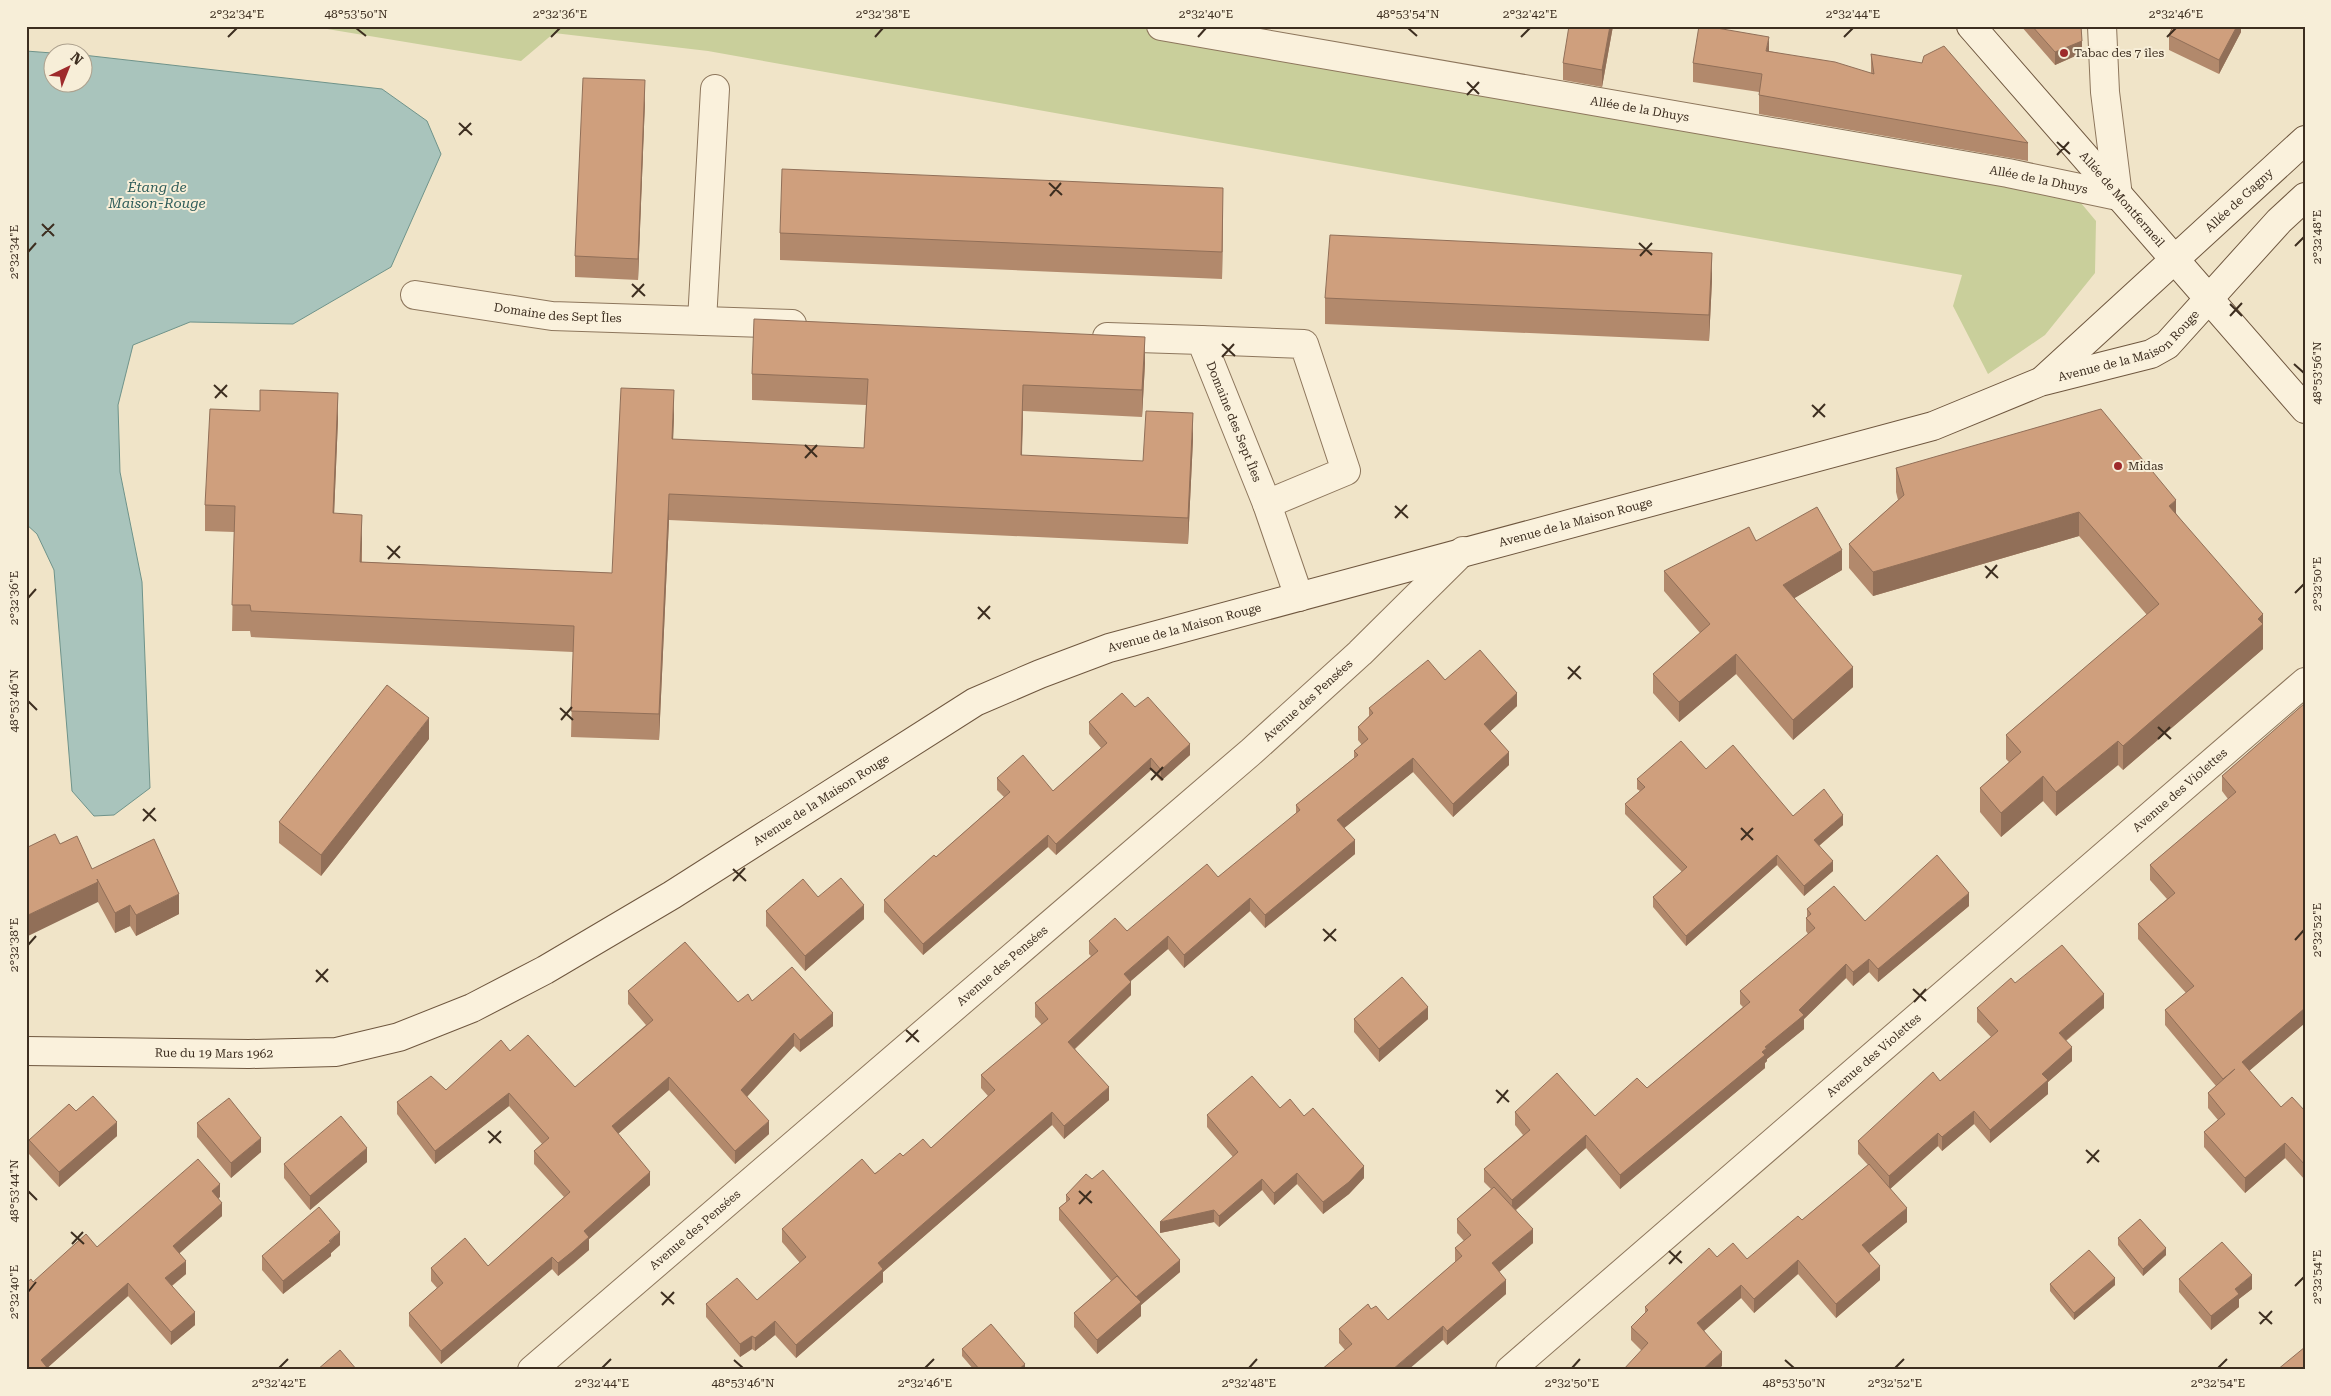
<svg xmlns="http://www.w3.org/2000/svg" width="2331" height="1396" font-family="'Roboto Serif',serif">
  <rect width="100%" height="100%" fill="#f0e4c8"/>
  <path fill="#c9cf9b" d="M309 26H1161L2066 185 2096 221 2095 273 2045 335 1988 374 1953 306 1962 275 708 51 554 33 521 61Z"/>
  <path fill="#a9c4bc" stroke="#6f938a" d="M26 51 52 53V82H82L83 55 382 89 427 121 441 154 391 267 293 324 190 322 133 345 118 405 120 472 142 582 150 788 114 815 94 816 72 791 54 570 37 534 26 524Z"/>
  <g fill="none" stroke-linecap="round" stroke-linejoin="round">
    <defs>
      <g id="street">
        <path id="s1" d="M1161 26 2008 173 2118 196 2105 92 2102 26"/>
        <path id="s2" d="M415 295 552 316 792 324"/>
        <path d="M702 321 715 89"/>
        <path id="s3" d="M1107 337 1201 340 1267 504 1299 597"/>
        <path d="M1201 340 1304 344 1346 471 1267 504"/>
        <path id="s4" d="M532 1370 1252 751 1360 653 1463 551"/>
        <path id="s5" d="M1510 1370 2305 682"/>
      </g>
      <g id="secondary">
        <path id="s6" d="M1971 26 2305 409"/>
        <path id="s7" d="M2043 380 2305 140"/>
        <path id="s8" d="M26 1051 249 1054 336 1052 399 1037 472 1008 545 970 672 895 975 702 1040 674 1109 648 1933 426 2040 382 2151 354 2167 345 2279 221 2305 197"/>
      </g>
    </defs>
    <use href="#street" stroke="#8d765c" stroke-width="30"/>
    <use href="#secondary" stroke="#6f573f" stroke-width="30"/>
    <use href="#street" stroke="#faf1dc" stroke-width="28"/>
    <use href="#secondary" stroke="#faf1dc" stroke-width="28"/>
  </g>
  <path fill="#b2896c" d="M1613 26 1602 87 1563 80V63Z
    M2021 26H2081L2082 53 2055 65Z
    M2241 26V32L2219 74 2169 50V35Z
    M1769 51 1871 73V54L2028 143V161L1759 114V92L1693 82V63Z
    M645 101 638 280 575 277V256Z
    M1223 215 1222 279 780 260V233Z
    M1712 280 1709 341 1325 324V298Z
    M1145 363 1142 417 1023 411 1022 456 1143 461 1193 439 1188 544 669 520 659 740 571 737 573 652 251 637 250 631H232L234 532 205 531V505L338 419 334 514 362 542V562L612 573 674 416 673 440 864 448 866 405 752 400V374Z
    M1896 468 2176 513 2263 639V649L2123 770 2118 765 2056 816 2043 801 2001 837 1980 812V788L2009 762 2006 759V735L2147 615 2079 536 1873 596 1849 568V544L1898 500 1896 492Z
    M1756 541 1842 570 1794 598 1853 687 1793 740 1736 674 1679 722 1653 693V674L1700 633 1664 591V571Z
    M1445 680 1517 706 1490 731 1509 765 1453 817 1413 772 1344 828 1355 854 1265 928 1250 911 1184 968 1168 949 1130 981 1131 995 1075 1049 1109 1100 1064 1139 1052 1125 883 1272V1282L796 1358 775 1335 755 1351 752 1349 740 1357 706 1317V1304L757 1300 800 1263 782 1242V1229L903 1156 931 1148 988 1096 981 1088V1075L1042 1025 1035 1017V1003L1091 956 1089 954V941L1127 931 1218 877 1296 814V805L1354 758V751L1362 745 1358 740V727L1369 716V708Z
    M2305 703V1023L2249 1071 2281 1107 2305 1111V1180L2285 1158 2245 1193 2204 1147V1132L2218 1120 2208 1108V1093L2216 1086 2165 1025V1010L2186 993 2138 939V924L2167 899 2150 880V865L2228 799 2222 791V776Z
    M1135 707 1190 755 1161 781 1151 770 1056 855 1048 847 923 955 884 912V900L936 857 1004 797 997 790V778L1053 791 1101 748 1089 734V722Z
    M429 739 321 876 279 843V822Z
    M1706 769 1793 816 1843 825 1819 846 1833 871 1804 896 1777 865 1686 946 1653 907V897L1682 872 1625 814V804L1640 791 1637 789V779Z
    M60 844 92 869 179 914 136 936 130 926 115 933 98 902Z
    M818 897 864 919 805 971 766 926V911Z
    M1969 906 1878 982 1869 972 1853 986 1846 978 1804 1019V1029L1767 1059V1061L1765 1063V1068L1620 1189 1586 1148 1516 1210 1533 1243 1499 1272 1506 1294 1447 1345 1443 1340 1345 1350 1339 1343V1329L1371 1309 1388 1320 1455 1262V1248L1464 1241 1457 1233V1219L1491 1189 1484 1182V1169L1523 1135 1515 1125V1112L1595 1116 1647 1088 1743 1007 1740 1004V991L1808 934 1806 931V918L1807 917V909L1865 921Z
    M2015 983 2104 1008 2066 1041 2072 1061 2048 1082V1094L1990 1143 1974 1124 1942 1151 1938 1146 1890 1189 1907 1222 1869 1253 1880 1280 1836 1318 1798 1274 1754 1313 1741 1298 1704 1331 1722 1366 1641 1350 1631 1340V1327L1645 1314V1307L1717 1257 1747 1259 1802 1220 1868 1165 1858 1154V1141L1940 1081 1991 1037 1977 1022V1008Z
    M628 991 738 1002 752 1001 833 1026 800 1052 794 1046 747 1097 769 1134 735 1164 669 1090 618 1134 650 1185 589 1239V1250L573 1264 558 1276 552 1269 441 1364 409 1326V1313L437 1288 431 1281V1268L488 1266 564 1197 534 1164V1151L542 1144 509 1106 435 1164 397 1114V1102L446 1090 510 1051 575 1087 646 1025 628 1004Z
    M1354 1019H1428L1379 1062 1354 1032Z
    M1280 1108 1304 1116 1364 1178 1349 1194 1323 1214 1297 1184 1274 1205 1262 1190 1219 1227 1214 1222 1160 1233 1233 1157 1207 1127V1115Z
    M76 1111 117 1136 59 1187 29 1154V1140Z
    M197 1123 261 1152 231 1178 197 1137Z
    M367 1162 310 1210 284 1178V1164Z
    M1066 1195 1180 1272 1141 1305V1316L1097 1354 1074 1327V1313L1111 1281 1059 1220V1208L1066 1202Z
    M220 1197 218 1198 222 1216 179 1253 186 1274 172 1286 195 1325 171 1345 128 1296 47 1368 26 1370 97 1247Z
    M2118 1238 2166 1255 2143 1276 2118 1245Z
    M340 1245 331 1253V1256L283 1294 262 1270V1256Z
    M2179 1279 2252 1289 2239 1299V1307L2211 1330 2179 1292Z
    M2050 1284 2115 1285 2074 1320 2050 1291Z
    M962 1349 1025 1370H974L962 1356Z"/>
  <path fill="#916f58" d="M1610 26H1613L1602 87V70Z
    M2237 26H2241V32L2219 74V60Z
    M1769 37V56L1766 51Z
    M2082 41V53L2055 65V52Z
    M645 80V101L638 280V259Z
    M1223 188V215L1222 279V252Z
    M1712 253V280L1709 341V315Z
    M1145 337V363L1142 417V390Z
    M1023 385V411L1021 482V455Z
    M674 390V416L672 466V439Z
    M338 393V419L333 540V513Z
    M1193 413V439L1188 544V518Z
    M669 494V520L659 740V714Z
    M2176 500V524L2169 506Z
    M2079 512V536L1873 596V572Z
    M362 515V542L360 588V562Z
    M1842 550V570L1783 605V585Z
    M2263 614V649L2123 770V746Z
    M1736 654V674L1679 722V702Z
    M1853 667V687L1793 740V720Z
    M1517 693V706L1484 737V724Z
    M429 718V739L321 876V855Z
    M2118 741V765L2056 816V792Z
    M1190 744V755L1161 781V770Z
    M1509 752V765L1453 817V804Z
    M1151 758V770L1056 855V844Z
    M1413 758V772L1337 834V820Z
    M2043 776V801L2001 837V813Z
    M1843 815V825L1814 850V840Z
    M1048 835V847L923 955V944Z
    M1355 840V854L1265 928V915Z
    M1777 855V865L1686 946V936Z
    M1833 861V871L1804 896V886Z
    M98 882V902L26 937V916Z
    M1969 893V906L1878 982V969Z
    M179 894V914L136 936V915Z
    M1250 898V911L1184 968V955Z
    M130 905V926L115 933V913Z
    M864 905V919L805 971V956Z
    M1168 936V949L1124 987V974Z
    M1869 959V972L1853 986V972Z
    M1846 964V978L1804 1019V1029L1767 1059V1061L1765 1063V1068L1620 1189V1175L1762 1052 1765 1047 1799 1010Z
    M1131 982V995L1068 1055V1042Z
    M2104 994V1008L2059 1046V1033Z
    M1428 1007V1019L1379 1062V1049Z
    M2305 1008V1023L2242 1077V1062Z
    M833 1013V1026L800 1052V1040Z
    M794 1033V1046L741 1103V1090Z
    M2072 1047V1061L2048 1082V1094L1990 1143V1130L2042 1074Z
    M669 1077V1090L612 1139V1126Z
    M1109 1087V1100L1064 1139V1126Z
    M509 1093V1106L435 1164V1151Z
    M1974 1111V1124L1942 1151V1137Z
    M1052 1112V1125L883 1272V1282L796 1358V1345L878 1263Z
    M769 1121V1134L735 1164V1151Z
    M117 1122V1136L59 1187V1172Z
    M1938 1133V1146L1889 1190V1176Z
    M1586 1135V1148L1512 1213V1200Z
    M261 1138V1152L231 1178V1163Z
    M2285 1143V1158L2245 1193V1178Z
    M367 1148V1162L310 1210V1196Z
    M1364 1166V1178L1349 1194 1323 1214V1202Z
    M650 1172V1185L589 1239V1250L558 1276V1263L584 1231Z
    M1297 1173V1184L1274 1205V1193Z
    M1262 1179V1190L1219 1227V1216Z
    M220 1184V1197L212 1205V1191Z
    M222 1203V1216L173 1259V1246Z
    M1907 1208V1222L1862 1259V1245Z
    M1214 1210V1222L1160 1233V1222Z
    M1533 1229V1243L1492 1278V1263Z
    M340 1232V1245L331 1253V1256L283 1294V1281Z
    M2166 1248V1255L2143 1276V1269Z
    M552 1257V1269L441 1364V1351Z
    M1180 1260V1272L1141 1305V1316L1097 1354V1340L1136 1297Z
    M1798 1260V1274L1754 1313V1299Z
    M186 1261V1274L165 1291V1278Z
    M1880 1266V1280L1836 1318V1304Z
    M2252 1275V1289L2239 1299V1307L2211 1330V1316L2235 1289Z
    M2115 1278V1285L2074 1320V1313Z
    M1506 1280V1294L1447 1345V1331Z
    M128 1283V1296L45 1370 41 1360Z
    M1741 1285V1298L1697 1337V1323Z
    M195 1312V1325L171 1345V1332Z
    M775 1321V1335L755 1351V1338Z
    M1443 1326V1340L1408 1370H1392Z
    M752 1336V1349L740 1357V1344Z
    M1722 1352V1366L1718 1370H1702Z
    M1025 1364V1370H1018Z"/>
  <path fill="#cf9f7d" stroke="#916f58" d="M1569 26H1610L1602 70 1563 63Z
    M1699 26H1705L1769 37 1766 51 1835 62 1874 74 1871 54 1922 63 1924 56 1944 46 2028 143 1759 95 1762 74 1693 63Z
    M2032 26H2081L2082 41 2055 52Z
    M2173 26H2237L2219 60 2169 35Z
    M583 78 645 80 638 259 575 256Z
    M782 169 1223 188 1222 252 780 233Z
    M1330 235 1712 253 1709 315 1325 298Z
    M754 319 1145 337 1142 390 1023 385 1021 455 1143 461 1146 411 1193 413 1188 518 669 494 659 714 571 711 574 626 251 611 250 605H232L235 506 205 505 210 409 260 411V390L338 393 333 513 362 515 360 562 612 573 621 388 674 390 672 439 864 448 868 379 752 374Z
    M2101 409 2176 500 2169 506 2263 614 2258 619 2263 624 2123 746 2118 741 2056 792 2043 776 2001 813 1980 788 2021 752 2006 735 2159 604 2079 512 1873 572 1849 544 1904 495 1896 468Z
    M1817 507 1842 550 1783 585 1853 667 1793 720 1736 654 1679 702 1653 674 1710 624 1664 571 1749 527 1756 541Z
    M1480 650 1517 693 1484 724 1509 752 1453 804 1413 758 1337 820 1355 840 1265 915 1250 898 1184 955 1168 936 1124 974 1131 982 1068 1042 1109 1087 1064 1126 1052 1112 878 1263 883 1269 796 1345 775 1321 755 1338 752 1336 740 1344 706 1304 737 1278 757 1300 806 1257 782 1229 862 1159 875 1174 900 1153 903 1156 923 1139 931 1148 995 1090 981 1075 1048 1019 1035 1003 1098 951 1089 941 1115 918 1127 931 1207 864 1218 877 1300 810 1296 805 1358 755 1354 751 1368 739 1358 727 1373 713 1369 708 1428 660 1445 680Z
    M387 685 429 718 321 855 279 822Z
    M1122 693 1135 707 1148 697 1190 744 1161 770 1151 758 1056 844 1048 835 923 944 884 900 934 855 936 857 1010 792 997 778 1023 755 1053 791 1107 743 1089 722Z
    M2305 703V1008L2242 1062 2281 1107 2292 1097 2305 1111V1165L2285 1143 2245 1178 2204 1132 2225 1114 2208 1093 2235 1069 2223 1079 2165 1010 2194 986 2138 924 2175 893 2150 865 2236 792 2222 776Z
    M1681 741 1706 769 1733 745 1793 816 1824 789 1843 815 1814 840 1833 861 1804 886 1777 855 1686 936 1653 897 1687 867 1625 804 1645 787 1637 779Z
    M55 834 60 844 77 836 92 869 154 839 179 894 136 915 130 905 115 913 97 879 98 882 26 916V848Z
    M1937 855 1969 893 1878 969 1869 959 1853 972 1846 964 1799 1010 1804 1015 1765 1047 1767 1048 1762 1052 1765 1055 1620 1175 1586 1135 1512 1200 1484 1169 1530 1130 1515 1112 1557 1073 1595 1116 1637 1078 1647 1088 1750 1002 1740 991 1815 928 1806 918 1811 914 1807 909 1834 886 1865 921Z
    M841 878 864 905 805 956 766 911 803 879 818 897Z
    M685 942 738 1002 748 994 752 1001 792 967 833 1013 800 1040 794 1033 741 1090 769 1121 735 1151 669 1077 612 1126 650 1172 584 1231 589 1237 573 1251 558 1263 552 1257 441 1351 409 1313 443 1283 431 1268 465 1238 488 1266 570 1192 534 1151 549 1138 509 1093 435 1151 397 1102 431 1076 446 1090 501 1040 510 1051 528 1035 575 1087 653 1020 628 991Z
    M2062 945 2104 994 2059 1033 2072 1047 2042 1074 2048 1080 1990 1130 1974 1111 1942 1137 1938 1133 1889 1176 1858 1141 1933 1072 1940 1081 1998 1031 1977 1008 2011 978 2015 983Z
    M1402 977 1428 1007 1379 1049 1354 1019Z
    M1252 1076 1280 1108 1290 1099 1304 1116 1313 1108 1364 1166 1349 1182 1323 1202 1297 1173 1274 1193 1262 1179 1219 1216 1214 1210 1160 1222 1238 1152 1207 1115Z
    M93 1096 117 1122 59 1172 29 1140 69 1104 76 1111Z
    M229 1098 261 1138 231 1163 197 1123Z
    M341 1116 367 1148 310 1196 284 1164Z
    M198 1159 220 1184 212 1191 222 1203 173 1246 186 1261 165 1278 195 1312 171 1332 128 1283 41 1360 49 1370H26V1283L31 1279 33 1282 86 1234 97 1247Z
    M1869 1164 1907 1208 1862 1245 1880 1266 1836 1304 1798 1260 1754 1299 1741 1285 1697 1323 1722 1352 1702 1370H1623L1648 1343 1631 1327 1648 1310 1645 1307 1709 1248 1717 1257 1733 1243 1747 1259 1798 1216 1802 1220Z
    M1103 1170 1180 1260 1136 1297 1059 1208 1070 1199 1066 1195 1086 1174 1092 1179Z
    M1494 1187 1533 1229 1492 1263 1506 1280 1447 1331 1443 1326 1392 1370H1321L1352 1344 1339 1329 1368 1304 1371 1309 1376 1306 1388 1320 1462 1256 1455 1248 1471 1235 1457 1219Z
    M319 1207 340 1232 329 1241 331 1242 283 1281 262 1256Z
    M2140 1219 2166 1248 2143 1269 2118 1238Z
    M2222 1242 2252 1275 2235 1289 2239 1294 2211 1316 2179 1279Z
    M2089 1250 2115 1278 2074 1313 2050 1284Z
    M1117 1276 1141 1302 1097 1340 1074 1313Z
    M991 1324 1025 1364 1018 1370H980L962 1349Z
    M2305 1347V1370H2277Z
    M340 1350 357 1370H317Z"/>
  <path fill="none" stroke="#3d2e20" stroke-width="2" d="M356 28 366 36M1408 28 1417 36M228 37 237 28M551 37 560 28M875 37 883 28M1198 37 1206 28M1521 37 1530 28M1844 37 1853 28M2167 37 2176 28M1467 82 1479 94M1467 95 1479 82M459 123 472 135M459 135 471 123M2057 142 2070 154M2057 155 2069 142M1049 183 1062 195M1050 196 1061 183M42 224 54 236M42 236 54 224M1639 243 1652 255M2295 246 2304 237M28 252 36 243M1640 256 1652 243M632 284 645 296M632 297 644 284M2230 304 2242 316M2230 316 2242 303M1222 344 1235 356M1222 357 1234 344M2294 364 2304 373M214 385 227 397M215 398 227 385M1812 405 1825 417M1813 417 1825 404M805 445 817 457M805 458 817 445M1395 506 1408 518M1395 518 1407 505M387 546 400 558M388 559 400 546M1985 566 1998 578M1986 578 1997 565M2295 593 2304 584M28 598 36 589M978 607 990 619M978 619 990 606M1568 667 1581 679M1568 679 1580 666M28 701 37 710M560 708 573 720M561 720 572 707M2158 727 2171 739M2158 739 2170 727M1150 768 1163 780M1151 780 1163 767M143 809 156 821M143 821 155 808M1741 828 1753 840M1741 840 1753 828M733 869 746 881M733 881 745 868M1323 929 1336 941M2295 940 2304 930M1324 941 1336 929M28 945 36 936M316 970 328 982M316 982 328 969M1913 989 1926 1001M1914 1002 1926 989M906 1030 919 1042M906 1042 918 1030M1496 1090 1509 1102M1497 1103 1508 1090M488 1131 501 1143M489 1143 501 1131M2086 1150 2099 1162M2087 1163 2099 1150M28 1191 37 1200M1079 1191 1092 1203M1079 1204 1091 1191M71 1232 84 1244M72 1244 83 1232M1669 1251 1682 1263M1669 1264 1681 1251M2295 1286 2304 1277M28 1292 36 1282M661 1292 674 1304M662 1305 674 1292M2259 1312 2272 1324M2260 1324 2272 1311M734 1360 743 1368M1785 1360 1794 1368M279 1368 288 1359M602 1368 611 1359M925 1368 934 1359M1249 1368 1257 1359M1572 1368 1580 1359M1895 1368 1904 1359M2218 1368 2227 1359"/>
  <g fill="#9e2a2b" stroke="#f7eed8" stroke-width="2">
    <circle cx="2064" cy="53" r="5"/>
    <circle cx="2118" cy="466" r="5"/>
  </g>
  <g text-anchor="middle" stroke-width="4" stroke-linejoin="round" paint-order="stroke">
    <g font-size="12" fill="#3d2e20" stroke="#f7eed8" text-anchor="start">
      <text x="2074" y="57">Tabac des 7 îles</text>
      <text x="2128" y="470">Midas</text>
    </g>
    <g font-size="12" fill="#3d2e20" stroke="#f7eed8">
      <text dy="4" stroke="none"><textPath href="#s1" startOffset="486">Allée de la Dhuys</textPath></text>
      <text dy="4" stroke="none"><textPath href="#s1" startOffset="891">Allée de la Dhuys</textPath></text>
      <text dy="4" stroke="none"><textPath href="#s6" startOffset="230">Allée de Montfermeil</textPath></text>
      <text dy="4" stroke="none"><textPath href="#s7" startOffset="266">Allée de Gagny</textPath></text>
      <text dy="4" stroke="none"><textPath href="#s2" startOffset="144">Domaine des Sept Îles</textPath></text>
      <text dy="4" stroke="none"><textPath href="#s8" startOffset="2254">Avenue de la Maison Rouge</textPath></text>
      <text dy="4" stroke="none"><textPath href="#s3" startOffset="182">Domaine des Sept Îles</textPath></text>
      <text dy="4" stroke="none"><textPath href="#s8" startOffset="1670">Avenue de la Maison Rouge</textPath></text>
      <text dy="4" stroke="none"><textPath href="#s8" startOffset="1265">Avenue de la Maison Rouge</textPath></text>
      <text dy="4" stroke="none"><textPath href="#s4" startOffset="1025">Avenue des Pensées</textPath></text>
      <text dy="4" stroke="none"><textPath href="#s5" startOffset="886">Avenue des Violettes</textPath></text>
      <text dy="4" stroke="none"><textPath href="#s8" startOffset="860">Avenue de la Maison Rouge</textPath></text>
      <text dy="4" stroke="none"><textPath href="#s4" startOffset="620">Avenue des Pensées</textPath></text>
      <text dy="4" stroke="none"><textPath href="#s8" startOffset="188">Rue du 19 Mars 1962</textPath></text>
      <text dy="4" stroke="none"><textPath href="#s5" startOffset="481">Avenue des Violettes</textPath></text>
      <text dy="4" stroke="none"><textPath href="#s4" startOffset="215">Avenue des Pensées</textPath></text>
    </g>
    <g font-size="14" font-style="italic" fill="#2f5d5a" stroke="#f7eed8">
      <text x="157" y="192">Étang de<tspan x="157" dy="16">Maison-Rouge</tspan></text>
    </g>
  </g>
  <rect width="2331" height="1396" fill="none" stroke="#f7eed8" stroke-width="55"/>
  <g transform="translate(68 68) rotate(43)"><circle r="24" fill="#f7eed8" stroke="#ada18e"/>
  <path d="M0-4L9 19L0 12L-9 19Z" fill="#9e2a2b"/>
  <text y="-8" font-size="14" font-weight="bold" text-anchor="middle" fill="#3d2e20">N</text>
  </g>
  <rect x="28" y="28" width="2276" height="1340" fill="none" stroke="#3d2e20" stroke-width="2"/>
  <g font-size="12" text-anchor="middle" fill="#3d2e20">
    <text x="237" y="18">2°32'34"E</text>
    <text x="356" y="18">48°53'50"N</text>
    <text x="560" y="18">2°32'36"E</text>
    <text x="883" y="18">2°32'38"E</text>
    <text x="1206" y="18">2°32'40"E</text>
    <text x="1408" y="18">48°53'54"N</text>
    <text x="1530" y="18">2°32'42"E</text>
    <text x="1853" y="18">2°32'44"E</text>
    <text x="2176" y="18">2°32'46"E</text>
    <text transform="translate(2317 237) rotate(-90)" y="4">2°32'48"E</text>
    <text transform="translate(14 252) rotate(-90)" y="4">2°32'34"E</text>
    <text transform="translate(2317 373) rotate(-90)" y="4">48°53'56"N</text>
    <text transform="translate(2317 584) rotate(-90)" y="4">2°32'50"E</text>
    <text transform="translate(14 598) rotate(-90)" y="4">2°32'36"E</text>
    <text transform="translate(14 701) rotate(-90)" y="4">48°53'46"N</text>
    <text transform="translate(2317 930) rotate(-90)" y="4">2°32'52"E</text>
    <text transform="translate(14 945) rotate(-90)" y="4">2°32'38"E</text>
    <text transform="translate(14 1191) rotate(-90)" y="4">48°53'44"N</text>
    <text transform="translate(2317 1277) rotate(-90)" y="4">2°32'54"E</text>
    <text transform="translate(14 1292) rotate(-90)" y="4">2°32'40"E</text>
    <text x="279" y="1387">2°32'42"E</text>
    <text x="602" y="1387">2°32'44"E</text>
    <text x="743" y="1387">48°53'46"N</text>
    <text x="925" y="1387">2°32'46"E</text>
    <text x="1249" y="1387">2°32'48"E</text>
    <text x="1572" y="1387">2°32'50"E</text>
    <text x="1794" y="1387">48°53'50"N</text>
    <text x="1895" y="1387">2°32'52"E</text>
    <text x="2218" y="1387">2°32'54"E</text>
  </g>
</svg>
